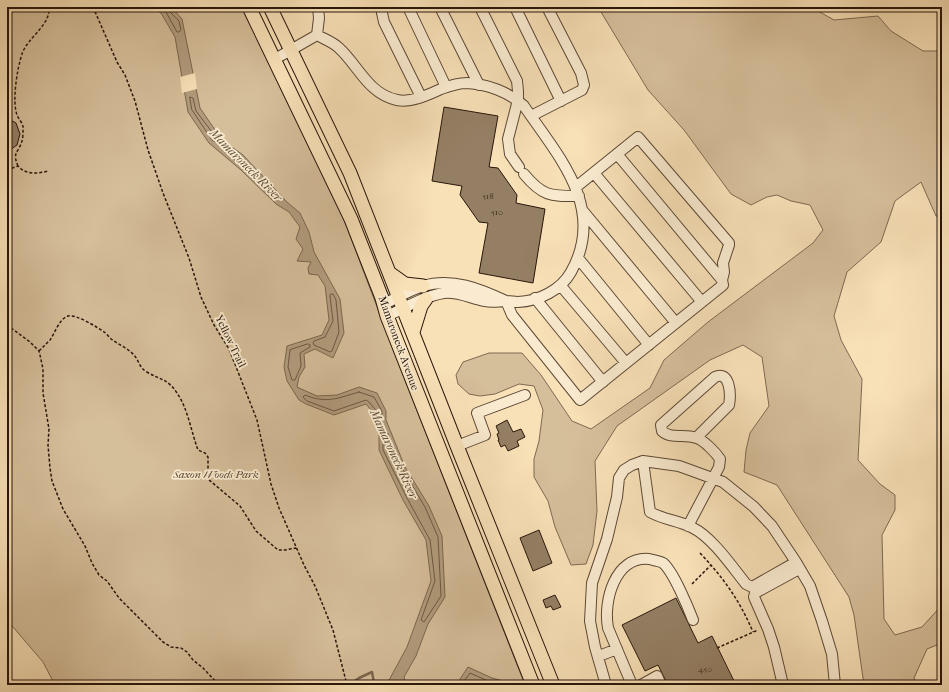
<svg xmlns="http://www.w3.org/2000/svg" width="949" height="692" font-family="'IM FELL French Canon',serif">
  <rect width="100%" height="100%" fill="#f8e0b7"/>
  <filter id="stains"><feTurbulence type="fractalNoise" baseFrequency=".005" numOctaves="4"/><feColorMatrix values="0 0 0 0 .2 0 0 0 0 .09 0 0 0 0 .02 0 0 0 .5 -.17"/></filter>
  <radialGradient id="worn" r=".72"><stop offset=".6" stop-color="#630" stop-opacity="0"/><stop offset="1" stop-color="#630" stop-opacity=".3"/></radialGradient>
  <path fill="#d5be9a" stroke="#7e6a52" d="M7 7H243L333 191 401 370 525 685H55L43 662 7 620Z
    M598 7H811L834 20 878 16 891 31 923 51H942V217L936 216 921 182 895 201 881 242 847 272 834 316 841 340 862 379 858 460 880 484 895 495V510L882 535 884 619 895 635 922 627 942 605V643L927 649 914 678 917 685H864L854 615 849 597 777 485 744 472 746 450 750 433 769 406 762 357 743 345 710 360 617 426 595 461 597 511 593 545 586 564 571 565 555 527 548 501 534 477V459L539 441 543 410 534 386 519 384 495 394 480 396 469 394 458 384 456 375 463 362 489 353H522L541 375 572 421 591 429 650 388 664 360 708 322 813 243 823 230 810 205 791 201 777 195 767 197 751 205 731 194 684 130 648 90Z"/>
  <path fill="#b19b7c" stroke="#7a664e" d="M151 7H171L182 19 200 108 222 140 243 155 287 202 300 213 309 232 314 252 340 299 344 333 333 358 315 349 304 354 305 367 299 377 297 387 317 396 337 395 359 387 377 393 386 411V420L405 467 429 506 442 536 445 597 428 624 416 656 404 677 406 685H389L388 682 407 647 431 581 426 540 403 500 379 450V420L366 404 334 415 306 404 299 400 287 381 284 367 287 346 322 335 329 320 325 286 318 275 309 274 308 268 311 262 297 261 303 249 296 239 300 227 289 212 276 204 241 170 209 143 188 112 175 37 161 13Z
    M468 667 492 678 500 680 501 685H456Z"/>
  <path fill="#f8e0b7" d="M195 73 197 89 182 93 180 77Z"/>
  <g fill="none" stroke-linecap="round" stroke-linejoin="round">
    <path stroke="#6c5843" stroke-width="1" d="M159 7 166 12 177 32H179L181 30 179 21 169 11V7
      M190 97 193 98 196 111 218 140 217 143 212 140 192 110Z
      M230 150 245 163V166H243L228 154V151Z
      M331 294H333L336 300 339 332 332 351 330 352 314 345 313 343 314 341 325 337 333 321 330 296Z
      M308 344 310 345V347L300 353 301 366 295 380H292L288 367 290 350Z
      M359 392 374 397 382 411V414H379L369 402 366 400 334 411 307 401 303 397 305 395C327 404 338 398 359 392Z
      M384 431 387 432 402 468 425 507 438 537 441 596 424 622 421 620 435 581 430 540 407 498 383 450V433Z
      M461 685 470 673 497 685"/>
    <path stroke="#7a664e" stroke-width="2.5" d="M349 685 359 678 372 672 374 683 379 682 381 685"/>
  </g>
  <path fill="#947f64" stroke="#28160a" d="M444 107 498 116 489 167 498 168 517 195 516 203 545 209 533 283 479 273 488 223 479 222 460 195 462 186 432 181Z
    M7 118 16 123 20 134 17 145 7 152Z
    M507 420 513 432 521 429 525 437 517 441 519 446 508 451 505 445 501 447 498 440H499L497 434 499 433 496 426Z
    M539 530 552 563 533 571 520 538Z
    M555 595 561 607 553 610 551 606 546 608 543 600Z
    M676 598 698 643 712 636 735 683 730 685H668L658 665 645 671 622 625Z"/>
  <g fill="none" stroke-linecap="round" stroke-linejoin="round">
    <defs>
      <path id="minor" d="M382 7V13L384 22 421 97
        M408 7 446 87
        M440 7 479 85
        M480 7 517 81 518 91V100L508 139 510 154 519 167
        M515 7 561 101
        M317 35C324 39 333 42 339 48 358 65 368 94 397 100 411 103 428 95 441 89 449 86 459 83 467 83 487 84 509 92 524 106 558 156 607 208 571 272 561 290 539 301 518 302 514 302 510 301 506 301 499 301 492 303 485 301 472 299 458 291 444 293 424 296 405 308 387 316
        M275 59 317 35 319 18 318 7
        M531 116 582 90 584 85 581 73 547 7
        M617 154 638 137 729 243V245L723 263 724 272 722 280
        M594 173 702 302
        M524 174C543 197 551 196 579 196
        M583 211 676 323
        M578 258 649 345
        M561 286 626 363
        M535 298 603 382
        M384 304C397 298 410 290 423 286 452 277 480 289 506 301L512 315 580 400 723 285 722 280 617 154 576 187
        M457 446 485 435 477 413 525 395
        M643 461 650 512C663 520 679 520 693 528 712 537 733 568 746 584L752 587 796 562
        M688 526 719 467 720 459C716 453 704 440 696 438 684 433 672 440 662 431L661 425 715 377C730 370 731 394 729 405L696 438
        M599 656 617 649
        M606 685 595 647 590 621 592 583 607 539 617 497 619 478 624 470 632 465 643 461 679 466 723 482 754 507 772 526 796 562 810 586 822 621 832 654 835 685
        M632 685 608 628C603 601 615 556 649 559 653 560 660 561 663 563 673 571 688 607 693 620
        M641 685 657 676 661 685
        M783 685 774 647 768 629 754 597 755 593 799 569"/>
      <path id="major" d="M249 7 351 219 382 298 387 316 533 685
        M270 7 350 173 457 446 553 685
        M391 274 405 284 423 286
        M413 332 421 306 426 299"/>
    </defs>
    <use href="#minor" stroke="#5c4835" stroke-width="12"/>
    <use href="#major" stroke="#28160a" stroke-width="15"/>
    <path stroke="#28160a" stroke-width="1.5" stroke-dasharray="3 2" stroke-linecap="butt" d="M93 7 117 62 125 75 135 101 148 150 163 193 189 258 201 297 214 325 229 349 257 420 271 484 279 508 304 565 315 586 333 630 347 685
      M18 166C12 152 18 154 22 141 23 138 23 133 23 129 24 124 19 120 17 115 12 101 17 69 22 54 27 38 51 25 49 7
      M7 170 18 166C27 176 38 173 49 171
      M7 325 30 342 39 351 40 355 43 369V393L49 429 48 445 50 468 52 481 63 509 85 546 92 563 99 575 107 581 119 598 163 642 171 647 181 648 187 652 193 660 203 668 219 685
      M39 351C43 347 46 344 50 340 55 333 59 319 68 316 76 314 97 327 104 332 106 333 108 336 110 338 117 344 126 347 133 354 139 360 139 368 147 372 160 380 167 378 177 393 188 409 191 431 198 450L205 453 208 457V479L240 506 256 531 278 550H285L296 548
      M700 553C723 577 740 601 753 632
      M692 584 711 565
      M717 648 758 630"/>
    <use href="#minor" stroke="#faebd0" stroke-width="10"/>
    <use href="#major" stroke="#f8e0b7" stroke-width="13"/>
  </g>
  <g text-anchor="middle" stroke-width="3.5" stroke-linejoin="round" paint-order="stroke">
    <g font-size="9" fill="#433020">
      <text x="488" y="199">518</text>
      <text x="497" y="215">510</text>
      <text x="705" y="672">450</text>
    </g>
    <g font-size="11" fill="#28160a" stroke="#faebd0">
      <text transform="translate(231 341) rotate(64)" y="4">Yellow Trail</text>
      <text transform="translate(399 343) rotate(70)" y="4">Mamaroneck Avenue</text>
    </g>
    <g font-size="11" font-style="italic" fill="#5c4835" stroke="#faebd0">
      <text x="216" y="478">Saxon Woods Park</text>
    </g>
    <g font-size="12" font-style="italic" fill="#5f4b38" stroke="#faebd0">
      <text transform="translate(246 165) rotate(45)" y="4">Mamaroneck River</text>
      <text transform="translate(394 454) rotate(65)" y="4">Mamaroneck River</text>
    </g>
  </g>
  <rect width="949" height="692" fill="none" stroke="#f8e0b7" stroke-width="24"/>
  <rect x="8" y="8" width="933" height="676" fill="none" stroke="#28160a" stroke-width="2"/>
  <rect x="12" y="12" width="925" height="668" fill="none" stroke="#28160a"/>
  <rect width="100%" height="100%" filter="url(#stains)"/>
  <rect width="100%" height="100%" fill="url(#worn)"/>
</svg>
